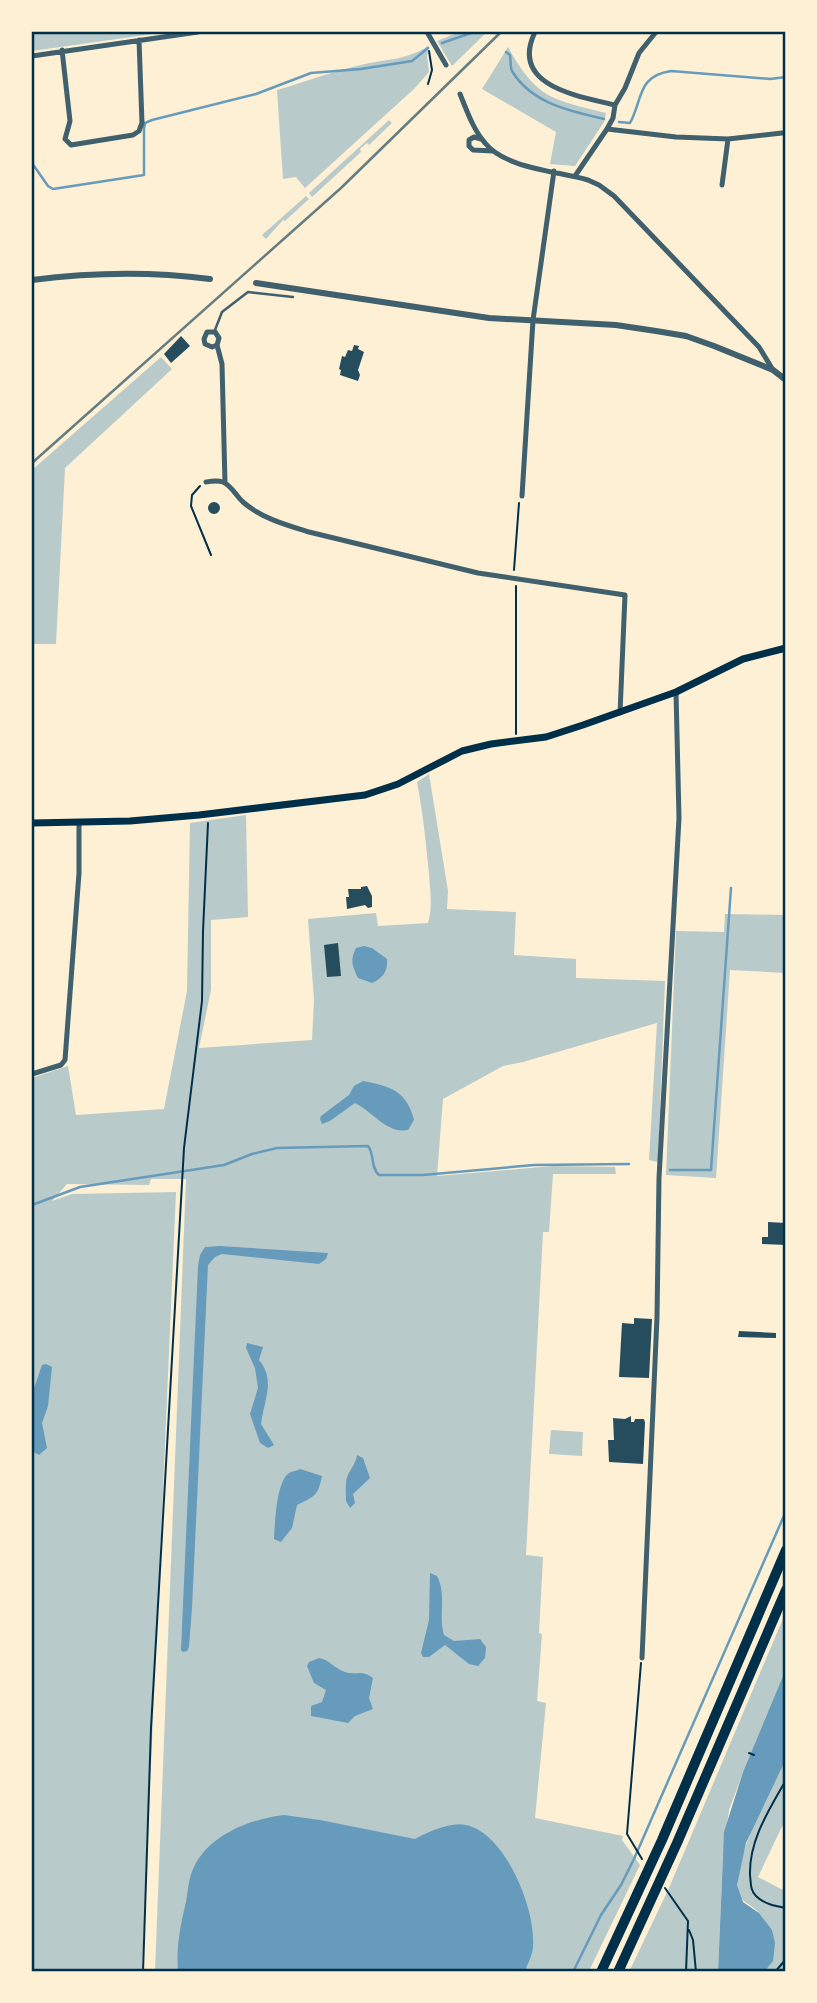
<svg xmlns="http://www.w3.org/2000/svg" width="817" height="2003" font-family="'Titillium Web',sans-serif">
  <rect width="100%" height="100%" fill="#fdf0d5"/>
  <path fill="#b9caca" d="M32 32H167L32 51Z
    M459 32H487L452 66 437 41Z
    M429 45 427 56 429 72 415 88 305 188 296 177 283 179 277 90C305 82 333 71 361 65 384 59 410 60 429 45Z
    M508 47C537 99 551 99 606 113L604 122 575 166 550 164 556 132 482 89Z
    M389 120 392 123 369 145 367 143 360 149 361 152 312 197 309 193Z
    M306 196 309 199 285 221 283 220 266 239 262 235Z
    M161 357 172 369 65 468 56 644H32V470Z
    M429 774 448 891 447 909 516 912 514 955 576 959V978L665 981 658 1162 649 1160 657 1023 523 1062 503 1066 443 1099 437 1176 553 1166 615 1167 616 1174H553L549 1232H543L526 1555 543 1557 539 1633 542 1634 537 1701 546 1703 535 1818 623 1836 622 1840 640 1865 589 1971H155L186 1179H151L149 1185 67 1184 52 1201 72 1194 176 1192 142 1971 32 1972V1078L68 1066 76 1115 164 1109 187 991 190 823 246 815 248 917 211 920V990L199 1048 312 1040 314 1000 308 919 376 913 378 926 428 923C433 905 430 892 429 874 426 843 423 813 417 782Z
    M725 914 785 915V973L730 970 716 1178 666 1175 676 931 724 932Z
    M551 1430 583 1432 582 1456 549 1454Z
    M785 1614V1671L743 1772 729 1810 723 1854 718 1971 629 1972 669 1888Z
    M785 1761V1820L758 1877 785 1891V1971H765C779 1952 774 1932 759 1913 750 1902 738 1903 737 1886 736 1858 770 1785 785 1761Z"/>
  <path fill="#669bbc" d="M364 946 372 948 387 959C388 971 383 978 372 983L358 978C352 966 350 960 356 948Z
    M363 1081C390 1086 407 1091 414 1120L408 1130C387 1134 373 1112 355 1103L330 1121 322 1124 320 1119 321 1116 349 1095 354 1086Z
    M220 1246 328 1253 326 1259 319 1264 222 1254 215 1257 208 1265 192 1608 189 1647 187 1651 183 1652 181 1650 198 1266 200 1255 205 1247Z
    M247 1343 263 1347 259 1360C276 1380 264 1400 261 1424L274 1445 268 1448 260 1443 250 1414 258 1388 255 1368 246 1348Z
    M46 1364 52 1367 48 1406 42 1423 47 1448 39 1455 32 1451V1394L42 1365Z
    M357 1455 363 1458 370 1478 353 1494 355 1503 350 1508 346 1501C346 1494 345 1485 347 1477 350 1469 356 1464 357 1455Z
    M300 1469 322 1476C318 1496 315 1496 297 1505L292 1528 281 1542 274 1539C275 1524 276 1482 289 1473 293 1471 297 1471 300 1469Z
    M430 1573 437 1576C447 1595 438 1615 444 1635L454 1641 480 1639 486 1647 485 1658 478 1666 469 1664 445 1645 429 1657H423L421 1653 429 1620Z
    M319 1658C330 1660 335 1669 345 1672 357 1676 360 1669 373 1678L369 1698 373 1709 355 1716 348 1723 311 1716V1706L322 1702 326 1690 314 1683 307 1666 309 1662Z
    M785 1671V1761L746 1843 737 1885 743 1902 759 1913 772 1930 775 1943 773 1961 765 1971 718 1972 724 1832 743 1772Z
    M284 1815 320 1820 415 1839C427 1832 452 1821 466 1825 505 1833 536 1909 533 1946 533 1954 528 1963 525 1971H178C176 1949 180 1928 185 1906 188 1894 188 1880 193 1869 208 1835 250 1819 284 1815Z"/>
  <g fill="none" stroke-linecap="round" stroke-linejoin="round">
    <path stroke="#669bbc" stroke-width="2.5" d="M442 43 474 32
      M506 52 510 55C511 61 510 67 512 71 532 104 571 111 604 119
      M619 122 630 123C643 99 637 76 671 71L770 79 786 77
      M32 163 48 186 53 189 144 175V129L145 123 152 120 256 94 311 73 361 69 412 61 428 48
      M670 1170H711L731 888
      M32 1205 80 1187 224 1165 252 1154 277 1148 368 1146C375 1155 370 1167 379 1175H423L534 1165 629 1164
      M573 1972 601 1915 621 1885 634 1859 786 1511"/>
  </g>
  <path fill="#264d5e" d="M181 336 190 346 171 363 164 354Z
    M354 345 359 346 358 349 364 352 358 370 360 375 358 381 340 375 341 370 339 369 342 356 345 357 348 350 352 351Z
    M208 508a6 6 0 1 1 12 0a6 6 0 1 1-12 0Z
    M367 886 372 896V907L368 908 365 905 347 909 346 897H349L348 889H361V887Z
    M338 943 341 976 327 977 324 945Z
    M768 1222 786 1223V1245L762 1244V1237H768Z
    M634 1318 652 1319 649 1378 619 1377 622 1323 634 1324Z
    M739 1331 776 1333V1338L738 1337Z
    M631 1416V1422H634L635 1419H644L645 1423 643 1464 609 1462 608 1440H614L613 1418 625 1419Z"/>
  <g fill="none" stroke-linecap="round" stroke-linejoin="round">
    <path stroke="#003049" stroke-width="2" d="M428 84 432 70 429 51
      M200 486 192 495 191 506 211 555
      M514 570 519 503
      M516 586V734
      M641 1663 627 1834 642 1859
      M749 1753 754 1755
      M786 1780C769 1810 749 1840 750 1875 751 1883 750 1890 756 1896 764 1904 775 1906 786 1908
      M665 1888 688 1921 686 1972
      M689 1930 693 1940 696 1972
      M143 1972 151 1728 184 1148 202 1001 203 931 208 823
      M775 1972 786 1959"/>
    <path stroke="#3f606c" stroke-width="2.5" d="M215 330 222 312 248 292 293 297"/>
    <path stroke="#3f606c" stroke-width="5" d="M427 32 446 65
      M535 32C509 86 578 96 615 105
      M62 50 70 121 65 139 71 145 133 135 139 131 142 123 139 40
      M32 56 198 32
      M460 94C467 111 473 129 485 143 506 169 558 171 588 180L599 185 614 196 759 347 773 370
      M607 129 676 137 728 139 782 133
      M481 139 474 137 469 140V146L473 150 493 151
      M575 176 607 129 613 118 615 105 625 88 639 53 656 32
      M722 185 728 139
      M217 345 212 347 205 344 204 339 207 332H215L219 338 217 345 222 364 225 483
      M206 482C212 481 217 480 223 482 232 486 236 496 243 502 261 518 286 525 309 532L478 573 625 595 620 713
      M522 496 533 320 554 171
      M32 1074 61 1065 65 1060 79 873V823
      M642 1658 657 1317 659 1178 679 818 676 692"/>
    <path stroke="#3f606c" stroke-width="6" d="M32 280C93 272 149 271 210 279
      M256 283 489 318 616 325 656 331 686 336 714 346 773 370 786 380"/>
    <path stroke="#003049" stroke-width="7" d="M32 823 130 821 199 815 365 795 398 784 462 751 491 744 546 737 583 725 676 692 743 659 786 648"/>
    <path stroke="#003049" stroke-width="10" d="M601 1972 662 1840 786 1550
      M618 1972 677 1843 786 1590"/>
    <path stroke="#657d81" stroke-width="2.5" d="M32 463 341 188 501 32"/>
  </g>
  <rect width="817" height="2003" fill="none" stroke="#fdf0d5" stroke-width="66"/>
  <rect x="33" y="33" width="751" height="1937" fill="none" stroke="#003049" stroke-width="2.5"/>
</svg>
